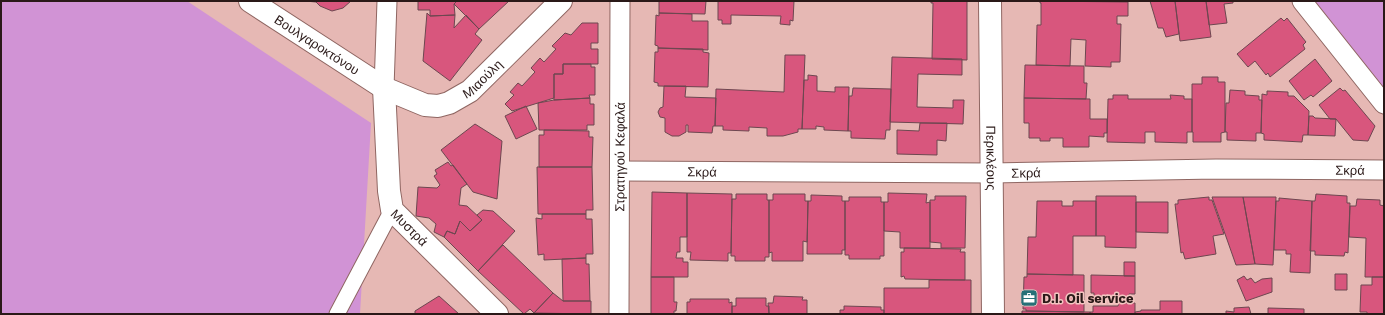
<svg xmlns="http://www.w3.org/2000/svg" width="1385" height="315" font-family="'Work Sans',sans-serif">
  <rect width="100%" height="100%" fill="#e6b8b4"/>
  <path fill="#d193d5" d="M1 1H187L371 123 360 314H1Z
    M1310 1H1384V92Z"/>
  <path fill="#d8567d" stroke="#6d4750" d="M305 1H351L343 8 332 11 320 6 316 2Z
    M418 1H457L454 4 455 15 430 16V10H418Z
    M457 1H509L479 29 454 4Z
    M659 1H706L705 14 659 13Z
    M718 1H794L793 21 790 20V25L780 24 781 16 731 15V24H722V20H718Z
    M931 1H967V60L932 59 933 3H931Z
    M1040 1 1128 2V16H1117V24H1121L1120 62H1111V67L1085 66 1086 40 1071 39 1070 66 1036 65 1037 25H1041V3H1040Z
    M1150 1H1175L1179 34 1166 37 1163 28H1158Z
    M1175 1H1206L1211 37 1180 41Z
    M1206 1H1233V3L1224 4 1227 23 1209 25Z
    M427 13 430 16 455 15 454 28 466 15 479 29 475 34 482 40 450 81 423 61Z
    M659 13 692 14V21H708V50L658 48V46L655 45 656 15 659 16Z
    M1281 18 1284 21 1287 18 1306 42 1303 45 1305 49 1270 77 1268 73 1266 75 1255 61 1248 67 1237 54Z
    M582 23H598V43H591V49H598V64H563V74H554V98L512 111 505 104 514 95 510 92 518 83 522 86 535 72 531 68 540 58 544 62 556 49 552 46 565 33 571 35Z
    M658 48 703 49V52L709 53 708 87 658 86V83L654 82 655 52H658Z
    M785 55H805L802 129H798V132L783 136H767V128L749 127V131L723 130V126H715L716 89 784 92Z
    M892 57 962 59V75L918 74 917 107 953 108V100H964L963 124 890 122Z
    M1315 59 1332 81 1313 97 1311 95 1304 100 1289 81Z
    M563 64H591V67H595V95H589L590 98 554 100V74H563Z
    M1025 65 1084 66V83H1087L1086 99 1024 98Z
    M808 75 817 76V91L835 92V87H849L848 131 824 130V127L816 126V129H802L804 80H808Z
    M1202 77H1218V82H1225V132L1221 133V142H1193V132H1192V84H1202Z
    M664 86H686L685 97 716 98 715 126H713L712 133 688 132V125H686V132L679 136H672L665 132V118L660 117 658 112 660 108 663 107Z
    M853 88 891 89 890 130H886L885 139 851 138V131H848L849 96H852Z
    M1340 88 1343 91 1345 90 1375 126 1368 141 1353 140 1336 119H1330L1319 105Z
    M1230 90 1245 91V95L1259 96V100H1262L1261 133H1256V141L1227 140V132H1225L1226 103H1229Z
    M1267 91 1288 92V96H1294L1309 111 1308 135H1303L1302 142 1264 140V134L1261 133 1262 94 1267 95Z
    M1113 95H1128V99H1171L1170 95 1184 96V99H1192V132H1187V143L1155 142V132H1145V143L1107 142 1108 99H1113Z
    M590 98V104H594V125H587V130H539L538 103 554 100Z
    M1024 98 1090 99V119H1107V133H1104V137L1089 136V147H1063V138H1050V141H1040V138H1029V123H1024Z
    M526 106 537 129 516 139 505 116Z
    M1309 116H1313L1315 118 1336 119 1335 136 1308 135Z
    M920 123H947L946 141 937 140V155L897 154V130L919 131Z
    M475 124 502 141 497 199 473 192 441 150Z
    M544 130 589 131V137H593L592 167H539V135H544Z
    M448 162 451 166 453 165 467 184 461 188 459 205 467 206 482 220 470 231 460 221 455 234 447 231 444 237 434 232 436 224 429 218 416 216 418 187 437 188 440 185 434 176 437 174 435 170Z
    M537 167H592L593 210H586V214H538Z
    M652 192 687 193V237H680V252H677L676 258H683V262H688V277H651Z
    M687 193 732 194 731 253H728V261L690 260 691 252H687Z
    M888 193 927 194 926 203 930 202V248H900V232L884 231V202H888Z
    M736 194H767V200H769V257H765V261H735V256H731L732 199H736Z
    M773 194H805V201H808L807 242 803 241V261H772V252L769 253V200H773Z
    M1316 194 1347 196V203H1350L1348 253 1345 252 1344 256 1315 255V251H1310L1312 201H1315Z
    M811 195 842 196V201H845V250H842V254H807L808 201H811Z
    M935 196H966L965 248H941V243L930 242V200H935Z
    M1096 196H1136V248L1105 247V236H1096Z
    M849 197H881V202H884V256H880V259H849V255H845V201H849Z
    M1209 197V200H1212L1224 234 1213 236 1216 254 1185 259 1183 252 1181 253 1175 204H1178V200Z
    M1212 197H1243L1255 264 1236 265Z
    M1243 197H1276L1273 265 1255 264Z
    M1279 198 1312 201 1310 273 1290 272 1291 254H1286V250H1274L1276 201H1279Z
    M1357 199 1380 200V205L1384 206V277H1365L1366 238 1349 237 1350 206H1356Z
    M1037 201H1062V206H1073V201H1096V236H1073V275L1027 274 1028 237H1036Z
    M1136 202H1168V233L1136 232Z
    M483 210 493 211 515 231 478 271 444 237 447 231 455 234 460 221 470 231 482 220 477 215Z
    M542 214H586V219H592L593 254H586V258L544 260V254L538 255 536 218 542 219Z
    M503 245 553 293 534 313 530 309 524 314 478 271Z
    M904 248 961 249 960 252H965V280L905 279 904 276 901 277V252H904Z
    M586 258V264H589L590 301H563L562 259Z
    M1124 262H1135V276H1124Z
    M1027 274 1084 275V312L1026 311V309H1023L1024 277H1027Z
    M1335 274H1347V290H1335Z
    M1091 275 1135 276V294H1129V297L1094 296V293H1091Z
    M1244 276 1247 280 1251 278 1255 283 1262 279 1272 278V292L1246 301 1237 280Z
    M651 277H674V302H677L676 311H674V314H651Z
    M1372 277H1384V314H1367V312H1360L1361 285H1372Z
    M929 280H971V314H884V288H929Z
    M553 293 563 301H591V314L534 313Z
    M439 296 459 314H415V311Z
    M774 296 803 297 802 300H807V314H769L768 303H773Z
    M736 298H766V306H769V314H732V306H736Z
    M690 299H729V303L732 302V314H687V302H690Z
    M1160 301H1182V314H1135V312L1141 311V310H1160Z
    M1119 303H1135V314H1090V312H1093V306H1118Z
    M844 306 881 307V310H884V314H840V310H844Z
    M1249 307 1251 314H1226V311L1234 312V308Z
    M1268 308 1304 309V314H1307H1268Z
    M1022 311 1090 312V314H1022Z"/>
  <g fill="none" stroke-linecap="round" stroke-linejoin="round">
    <defs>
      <path id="pedestrian" d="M337 314 392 210"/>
      <g id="minor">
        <path d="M1302 1 1384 104"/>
        <path d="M384 88 387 1"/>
        <path id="s1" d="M620 171 992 173 1216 169 1384 170"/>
        <path id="s2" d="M619 314 620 1"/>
      </g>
      <g id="tertiary">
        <path id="s3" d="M250 1 384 88 425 105 438 106 449 103 470 91 561 1"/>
        <path id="s4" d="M990 1 993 314"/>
        <path id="s5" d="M384 88 389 191 392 210 497 314"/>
      </g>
    </defs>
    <use href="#pedestrian" stroke="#8f6662" stroke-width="17"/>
    <use href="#minor" stroke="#8f6662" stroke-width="21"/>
    <use href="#tertiary" stroke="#8f6662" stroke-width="24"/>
    <use href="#pedestrian" stroke="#fff" stroke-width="15"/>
    <use href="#minor" stroke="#fff" stroke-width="19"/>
    <use href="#tertiary" stroke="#fff" stroke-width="22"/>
  </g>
  <defs>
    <symbol id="office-square" viewBox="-11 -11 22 22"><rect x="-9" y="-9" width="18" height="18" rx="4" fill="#267077" stroke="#f4c5c1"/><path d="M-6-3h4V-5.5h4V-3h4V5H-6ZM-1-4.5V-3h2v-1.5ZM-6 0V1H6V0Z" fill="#fff"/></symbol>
  </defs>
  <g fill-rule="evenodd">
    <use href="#office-square" x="1019" y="288" width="20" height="20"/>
  </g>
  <g text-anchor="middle" stroke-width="3" stroke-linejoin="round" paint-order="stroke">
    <g font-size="13" fill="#2a1918" stroke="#f4c5c1">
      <text dy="5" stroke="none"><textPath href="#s3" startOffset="80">Βουλγαροκτόνου</textPath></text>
      <text dy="5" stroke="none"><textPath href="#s3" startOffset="270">Μιαούλη</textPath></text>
      <text dy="5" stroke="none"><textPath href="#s2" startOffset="157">Στρατηγού Κεφαλά</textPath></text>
      <text dy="5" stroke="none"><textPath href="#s4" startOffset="157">Περικλέους</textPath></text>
      <text dy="5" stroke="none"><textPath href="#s1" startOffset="730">Σκρά</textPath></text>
      <text dy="5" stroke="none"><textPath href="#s1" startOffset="82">Σκρά</textPath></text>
      <text dy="5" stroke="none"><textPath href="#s1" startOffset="406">Σκρά</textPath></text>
      <text dy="5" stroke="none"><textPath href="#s5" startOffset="147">Μυστρά</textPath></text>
    </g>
    <g font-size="13" font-weight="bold" fill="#2a1918" stroke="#f4c5c1" text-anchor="start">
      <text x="1042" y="303">D.I. Oil service</text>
    </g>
  </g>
  <rect width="1385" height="315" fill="none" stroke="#2a1918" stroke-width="4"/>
</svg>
